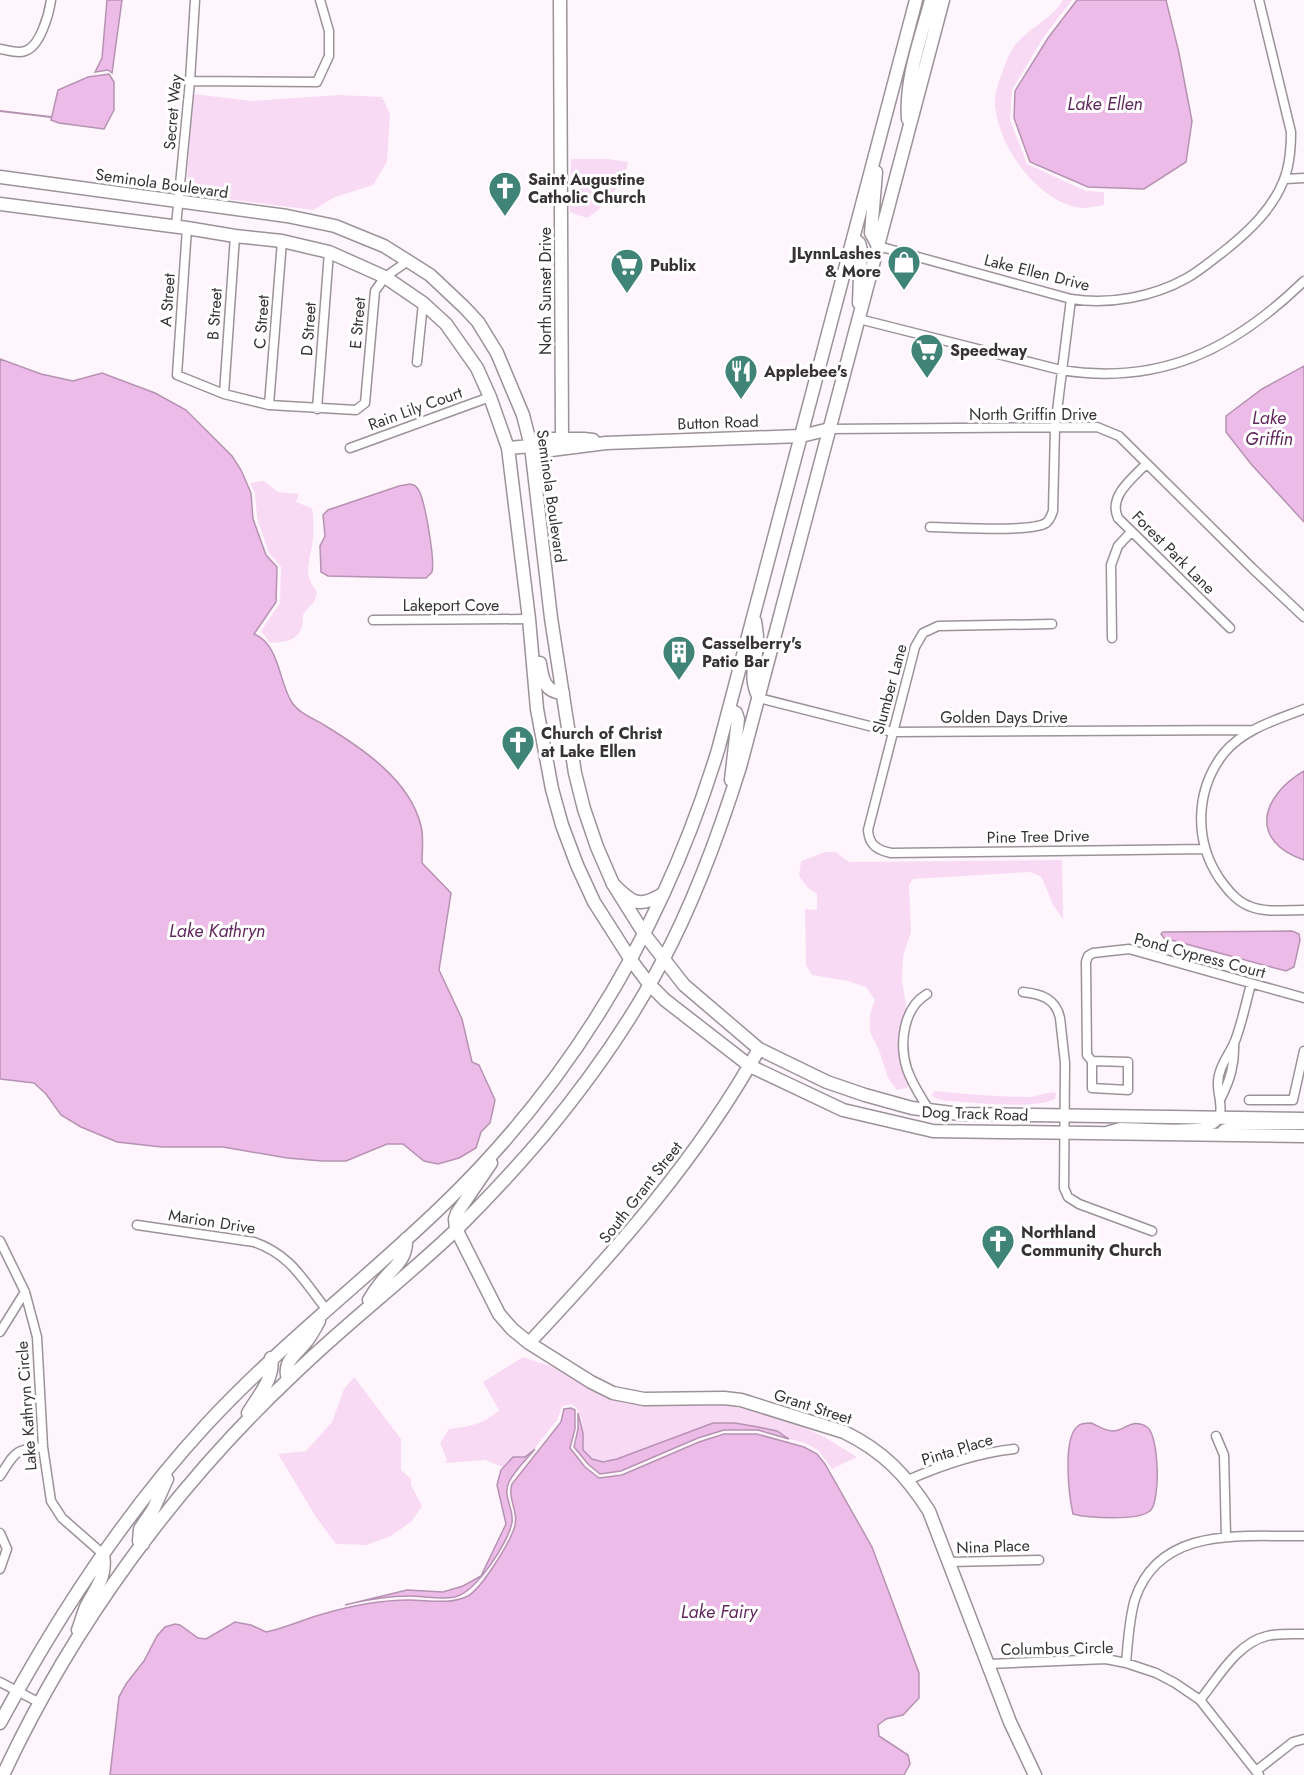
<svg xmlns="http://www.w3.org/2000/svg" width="1304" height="1775" font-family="Jost,sans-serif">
  <rect width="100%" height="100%" fill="#fff6fd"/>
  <path fill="#f9daf4" d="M1063 0H1072L1045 35 1012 90 1010 120 1027 164 1086 191 1104 192V205C1097 206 1088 208 1081 208 1038 203 997 145 995 104 994 95 999 81 1002 73 1005 64 1010 51 1016 44 1030 27 1052 19 1063 0Z
    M193 94 252 101 340 95 382 97 390 114 387 162 373 185 335 197 313 210 186 194Z
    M571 159H608L628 162 625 178 597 211 587 218 570 212Z
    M264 481 278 492 299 494 296 502 312 508C314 518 314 536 312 546 308 565 304 575 317 592 315 605 311 603 305 612 301 617 304 621 302 626 298 642 283 642 270 643L261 631 280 603 281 567 269 553 257 518 255 493 250 483Z
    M825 852H836L849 862 1062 860 1063 919 1053 905 1043 880 1040 876 1030 872 913 879 909 885 911 932 903 956 902 981 906 1005 900 1052 901 1066 909 1083 907 1088 897 1090 888 1078 879 1050 870 1032V1014L875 1000 866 987 848 981 812 975 806 965 805 909 817 910V894L808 888 799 876 801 861Z
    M934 1091C966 1094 997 1097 1029 1097 1038 1097 1046 1091 1056 1093L1055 1099C1031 1110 973 1102 945 1101L935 1098 932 1095Z
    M523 1357 565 1371 628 1404 717 1403 768 1414 787 1419 826 1438 857 1457 832 1469 818 1450 805 1443 789 1439 777 1431 713 1423 617 1459 603 1462 592 1459 583 1450C583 1435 585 1411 571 1404L562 1406 557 1420 534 1449 525 1457 507 1462 503 1467 485 1460 445 1463 447 1460 440 1443 449 1429C470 1426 483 1425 499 1410L483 1382Z
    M354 1377 401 1439V1470L411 1479V1485L422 1506 412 1521 391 1536 367 1545 336 1544 316 1517 278 1454 306 1451 332 1422 344 1389Z"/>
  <path fill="#edbbe7" stroke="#b692b2" stroke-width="1.5" d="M107 0H122L112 73 108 70 95 72 102 58Z
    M1077 0H1166L1179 53 1192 121 1186 162 1144 189 1088 187 1030 162 1014 118 1015 91 1048 38Z
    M109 74 114 82V110L104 129 59 123 51 120 58 90 88 77Z
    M0 359 41 374 73 381 102 373 155 393 186 410 232 456 241 470 251 493 253 519 266 555 277 567 276 602 254 634C279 644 279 681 291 701 298 713 313 718 324 725 362 748 410 780 421 826 424 837 422 851 422 863L451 893 439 970 462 1019 472 1062 479 1065 495 1100 490 1123 481 1132 476 1148 459 1158 438 1164 424 1161 403 1144H387L346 1161H322L287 1158 223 1147H162L117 1142 81 1127 61 1115 46 1094 34 1083 0 1079Z
    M1304 366V522L1251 464 1226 432V416L1262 389Z
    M410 484C414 485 415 485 418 489 425 499 435 560 432 572L426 578H414L328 576 321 572 320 546 325 536 323 515 328 510 399 486Z
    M1304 771V860C1249 841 1260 797 1304 771Z
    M1292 931 1299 934 1300 940 1294 967 1286 971 1164 938 1161 934 1163 932Z
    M571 1408 575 1410V1429L570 1448 585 1467 599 1478 622 1475 699 1442 724 1434H757L804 1447 817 1454 825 1464 872 1547 919 1673V1698L903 1715 886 1719 878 1725 879 1736 908 1755 910 1764 904 1775H110L119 1697 126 1684 144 1661 157 1636 165 1627 175 1624 180 1625 198 1638 206 1639 235 1622 251 1625 266 1632C286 1628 304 1619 323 1614 350 1606 380 1600 409 1600 428 1600 450 1605 468 1596 482 1588 508 1545 514 1529 520 1512 507 1500 512 1484L561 1422 564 1409Z
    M578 1413 583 1433V1450L592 1459 603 1462 617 1459 713 1423H735L758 1427 777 1431 789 1439 758 1430H724L698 1438 621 1471 600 1474 588 1464 574 1447 578 1429Z
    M1091 1423C1098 1426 1105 1431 1113 1431 1125 1431 1132 1417 1147 1427 1159 1435 1161 1501 1150 1511 1138 1521 1088 1518 1073 1514 1069 1496 1062 1438 1078 1426 1081 1423 1087 1423 1091 1423Z
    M535 1449C527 1459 515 1470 509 1482 502 1496 514 1508 512 1522 509 1542 476 1592 455 1597 441 1600 423 1596 409 1596 387 1596 366 1600 345 1605L407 1590 443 1592 463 1586 481 1576 506 1524 497 1485 501 1470 513 1457H525Z"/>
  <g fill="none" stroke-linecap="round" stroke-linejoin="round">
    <path stroke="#b692b2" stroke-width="2" d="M0 111 51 117"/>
    <defs>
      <path id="street" d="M0 49C8 50 17 54 25 51 40 47 49 14 51 0
        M190 81 317 82 329 56V31L320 0
        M1285 179 1304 178
        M176 226 190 81 195 0
        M187 228 177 375 224 394 269 405 356 410 365 403 375 291 385 277 408 261
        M878 246 1071 299C1110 305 1153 297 1187 278 1201 270 1215 258 1228 248 1250 230 1272 209 1283 182 1290 166 1291 149 1291 132L1259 0
        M859 319 1061 370C1161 386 1234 349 1304 281
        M417 362 423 303
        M224 394 235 236
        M269 405 282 241
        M317 409 329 252
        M830 429 1097 427 1119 436 1252 568 1304 617
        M350 448 490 397
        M1146 464C1132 479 1108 496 1118 518L1230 628
        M930 527C953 527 1029 533 1046 523 1050 520 1051 516 1053 511L1055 427 1071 299
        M373 620 529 619
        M1052 624 938 626 923 633 915 647 868 830C869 845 877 850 891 853L1205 849
        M1112 638 1111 565 1118 546 1131 532
        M759 698 893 732 1253 730
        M1304 709C1276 720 1244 729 1224 753 1195 790 1194 840 1219 878 1227 889 1236 901 1249 906 1265 913 1287 910 1304 910
        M1023 992C1042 994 1056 999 1060 1018L1065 1063 1064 1188 1068 1197 1079 1204 1152 1231
        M927 994C903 1008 899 1044 907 1069 912 1084 921 1097 929 1110
        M1092 1061 1128 1062V1090L1092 1088V1061L1087 1055 1086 962 1088 956 1093 953 1129 949 1304 998
        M1221 1098C1230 1080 1235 1064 1234 1043
        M1249 1100H1293L1304 1051
        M1109 1130 1120 1127C1137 1127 1204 1133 1215 1123 1226 1113 1217 1094 1218 1083 1218 1067 1230 1054 1235 1041 1242 1023 1246 1002 1251 984
        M1218 1135 1223 1129 1234 1125H1304
        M137 1225 254 1242C291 1255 303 1280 326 1309
        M0 1241 25 1292 37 1337 43 1447 51 1501 62 1518 103 1554
        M0 1332 25 1292
        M1216 1436 1224 1455 1226 1537
        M0 1476C15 1453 14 1449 43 1447
        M908 1480C942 1465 977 1453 1014 1449
        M0 1533 7 1549 0 1569
        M948 1562 1039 1560
        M1126 1663C1128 1642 1129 1619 1135 1599 1160 1525 1243 1537 1304 1536
        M989 1664 1106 1659 1126 1663 1156 1673 1175 1683 1200 1700 1259 1775
        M0 1682 40 1703
        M1200 1700C1218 1678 1237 1643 1267 1636 1279 1633 1292 1634 1304 1634
        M1256 1771 1293 1742 1304 1739"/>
      <path id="secondary" d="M560 0 562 438
        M0 177 287 216 335 226 384 246 408 261 430 275 464 307 478 322 497 353 523 415 531 446 551 618 575 773 584 809 597 847 613 884 645 935 684 985 759 1049 827 1082 865 1095 912 1108 960 1114 1304 1119
        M0 204 187 228 235 236 282 241 329 252 385 277 423 303 446 324 477 368 490 397 508 448 529 619 537 709 552 789 562 825 577 865 594 902 631 960 649 984 665 1000 750 1066 843 1110 933 1131 1304 1136
        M531 446 543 451 606 443 801 436 830 429
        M508 448 531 446 542 439H584L593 440
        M540 663C542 678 544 692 563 693
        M456 1229 499 1314 512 1329 529 1343 591 1382 613 1393 644 1399 724 1398 741 1400 844 1432C883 1451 906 1475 929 1511L1010 1722 1035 1775
        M529 1343C616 1250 697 1160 759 1049"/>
      <path id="primary" d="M908 119C905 79 921 38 931 0
        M876 172 871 233 878 246
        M853 238 859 243 861 250 859 303
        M755 621C756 629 758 637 757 645 755 665 749 679 759 698
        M729 709 736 713 738 719 731 780
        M613 884C632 903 639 909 664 893
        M456 1229 455 1219 457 1213 491 1163
        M369 1300C373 1293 378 1286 383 1280 395 1266 407 1259 406 1239
        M288 1379C282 1361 297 1354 306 1342 311 1336 315 1328 319 1321
        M248 1413C258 1396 275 1378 271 1358
        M143 1544 139 1541 140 1529 153 1510 167 1479
        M78 1630C81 1622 83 1614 86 1607 96 1587 107 1578 103 1554
        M0 1723C57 1617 124 1514 206 1425 279 1346 363 1282 440 1208 574 1080 664 926 718 750L916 0
        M3 1775C72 1627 173 1488 292 1376 345 1324 405 1279 458 1228 488 1198 517 1167 544 1135 588 1082 630 1023 662 962 695 900 719 834 740 767L943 0"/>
    </defs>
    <use href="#street" stroke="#9c929a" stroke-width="11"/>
    <use href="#secondary" stroke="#9c929a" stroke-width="15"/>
    <use href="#primary" stroke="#9c929a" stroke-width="15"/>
    <use href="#street" stroke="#fff" stroke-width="8"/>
    <use href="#secondary" stroke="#fff" stroke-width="12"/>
    <use href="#primary" stroke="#fff" stroke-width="12"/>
  </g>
  <defs>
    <symbol id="church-pin" viewBox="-11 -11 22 30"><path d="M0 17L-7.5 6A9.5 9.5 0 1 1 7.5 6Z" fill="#408478" stroke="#fff"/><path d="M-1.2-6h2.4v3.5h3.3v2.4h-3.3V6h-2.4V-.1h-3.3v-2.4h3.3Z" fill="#fff"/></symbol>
    <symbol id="shop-pin" viewBox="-11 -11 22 30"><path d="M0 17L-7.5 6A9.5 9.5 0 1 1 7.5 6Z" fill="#408478" stroke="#fff"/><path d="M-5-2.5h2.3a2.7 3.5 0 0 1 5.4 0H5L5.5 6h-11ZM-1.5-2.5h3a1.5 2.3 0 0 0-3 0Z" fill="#fff"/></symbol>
    <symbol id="supermarket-pin" viewBox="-11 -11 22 30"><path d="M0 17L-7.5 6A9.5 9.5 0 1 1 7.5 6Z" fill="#408478" stroke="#fff"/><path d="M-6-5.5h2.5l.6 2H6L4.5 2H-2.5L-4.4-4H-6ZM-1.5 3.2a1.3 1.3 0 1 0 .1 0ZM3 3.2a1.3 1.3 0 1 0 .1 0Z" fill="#fff"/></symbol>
    <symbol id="restaurant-pin" viewBox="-11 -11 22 30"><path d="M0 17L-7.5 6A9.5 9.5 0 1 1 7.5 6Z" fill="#408478" stroke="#fff"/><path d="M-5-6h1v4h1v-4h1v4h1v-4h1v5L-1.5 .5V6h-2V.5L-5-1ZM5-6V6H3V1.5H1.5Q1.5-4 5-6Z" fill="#fff"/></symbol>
    <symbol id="building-pin" viewBox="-11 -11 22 30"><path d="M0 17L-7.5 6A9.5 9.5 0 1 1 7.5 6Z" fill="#408478" stroke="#fff"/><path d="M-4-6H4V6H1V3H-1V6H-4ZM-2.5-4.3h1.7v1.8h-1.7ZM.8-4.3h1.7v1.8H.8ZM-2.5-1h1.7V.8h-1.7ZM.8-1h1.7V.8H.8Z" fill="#fff"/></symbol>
  </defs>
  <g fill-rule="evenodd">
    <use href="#church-pin" x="486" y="169" width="38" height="52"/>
    <use href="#shop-pin" x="885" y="243" width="38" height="52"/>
    <use href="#supermarket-pin" x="608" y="246" width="38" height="52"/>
    <use href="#supermarket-pin" x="908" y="331" width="38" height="52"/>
    <use href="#restaurant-pin" x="722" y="352" width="38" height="52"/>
    <use href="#building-pin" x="660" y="633" width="38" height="52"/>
    <use href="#church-pin" x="499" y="723" width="38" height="52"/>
    <use href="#church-pin" x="979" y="1222" width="38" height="52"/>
  </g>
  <g text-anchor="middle" stroke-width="6" stroke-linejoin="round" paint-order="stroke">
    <g font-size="16" fill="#363235" stroke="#fff">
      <text transform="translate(172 112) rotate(-85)" y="6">Secret Way</text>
      <text transform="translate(162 183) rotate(8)" y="6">Seminola Boulevard</text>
      <text transform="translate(1037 272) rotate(14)" y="6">Lake Ellen Drive</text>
      <text transform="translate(545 291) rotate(-90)" y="6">North Sunset Drive</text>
      <text transform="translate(167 300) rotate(-86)" y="6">A Street</text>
      <text transform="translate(214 314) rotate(-86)" y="6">B Street</text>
      <text transform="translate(261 322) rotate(-86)" y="6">C Street</text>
      <text transform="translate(357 323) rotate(-85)" y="6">E Street</text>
      <text transform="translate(308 329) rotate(-86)" y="6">D Street</text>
      <text transform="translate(415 408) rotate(-20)" y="6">Rain Lily Court</text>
      <text x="1033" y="420">North Griffin Drive</text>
      <text transform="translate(718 422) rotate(-2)" y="6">Button Road</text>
      <text transform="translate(552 496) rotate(82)" y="6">Seminola Boulevard</text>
      <text transform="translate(1174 552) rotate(45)" y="6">Forest Park Lane</text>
      <text x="451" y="611">Lakeport Cove</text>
      <text transform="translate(889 689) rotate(-75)" y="6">Slumber Lane</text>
      <text x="1004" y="723">Golden Days Drive</text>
      <text transform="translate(1038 836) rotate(-1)" y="6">Pine Tree Drive</text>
      <text transform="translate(1200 955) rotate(15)" y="6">Pond Cypress Court</text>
      <text transform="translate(975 1113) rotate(2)" y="6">Dog Track Road</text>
      <text transform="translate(640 1192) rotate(-52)" y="6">South Grant Street</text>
      <text transform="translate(212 1221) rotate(9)" y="6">Marion Drive</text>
      <text transform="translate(26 1406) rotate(-94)" y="6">Lake Kathryn Circle</text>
      <text transform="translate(813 1406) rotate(18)" y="6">Grant Street</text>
      <text transform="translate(957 1449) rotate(-17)" y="6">Pinta Place</text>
      <text transform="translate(993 1546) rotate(-2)" y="6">Nina Place</text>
      <text transform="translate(1057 1648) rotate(-1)" y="6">Columbus Circle</text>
    </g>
    <g font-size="16" font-weight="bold" fill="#363235" stroke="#fff" text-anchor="start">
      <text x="528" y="185">Saint Augustine<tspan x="528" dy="18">Catholic Church</tspan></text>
      <text x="881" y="259" text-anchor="end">JLynnLashes<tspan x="881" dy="18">&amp; More</tspan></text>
      <text x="650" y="271">Publix</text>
      <text x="950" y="356">Speedway</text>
      <text x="764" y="377">Applebee's</text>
      <text x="702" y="649">Casselberry's<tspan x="702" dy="18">Patio Bar</tspan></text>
      <text x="541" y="739">Church of Christ<tspan x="541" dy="18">at Lake Ellen</tspan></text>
      <text x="1021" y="1238">Northland<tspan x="1021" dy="18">Community Church</tspan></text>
    </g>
    <g font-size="18" font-style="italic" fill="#62285e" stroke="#fff">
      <text x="1105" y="110">Lake Ellen</text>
      <text x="1269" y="424">Lake<tspan x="1269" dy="21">Griffin</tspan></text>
      <text x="217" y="937">Lake Kathryn</text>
      <text x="719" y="1618">Lake Fairy</text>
    </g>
  </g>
</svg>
